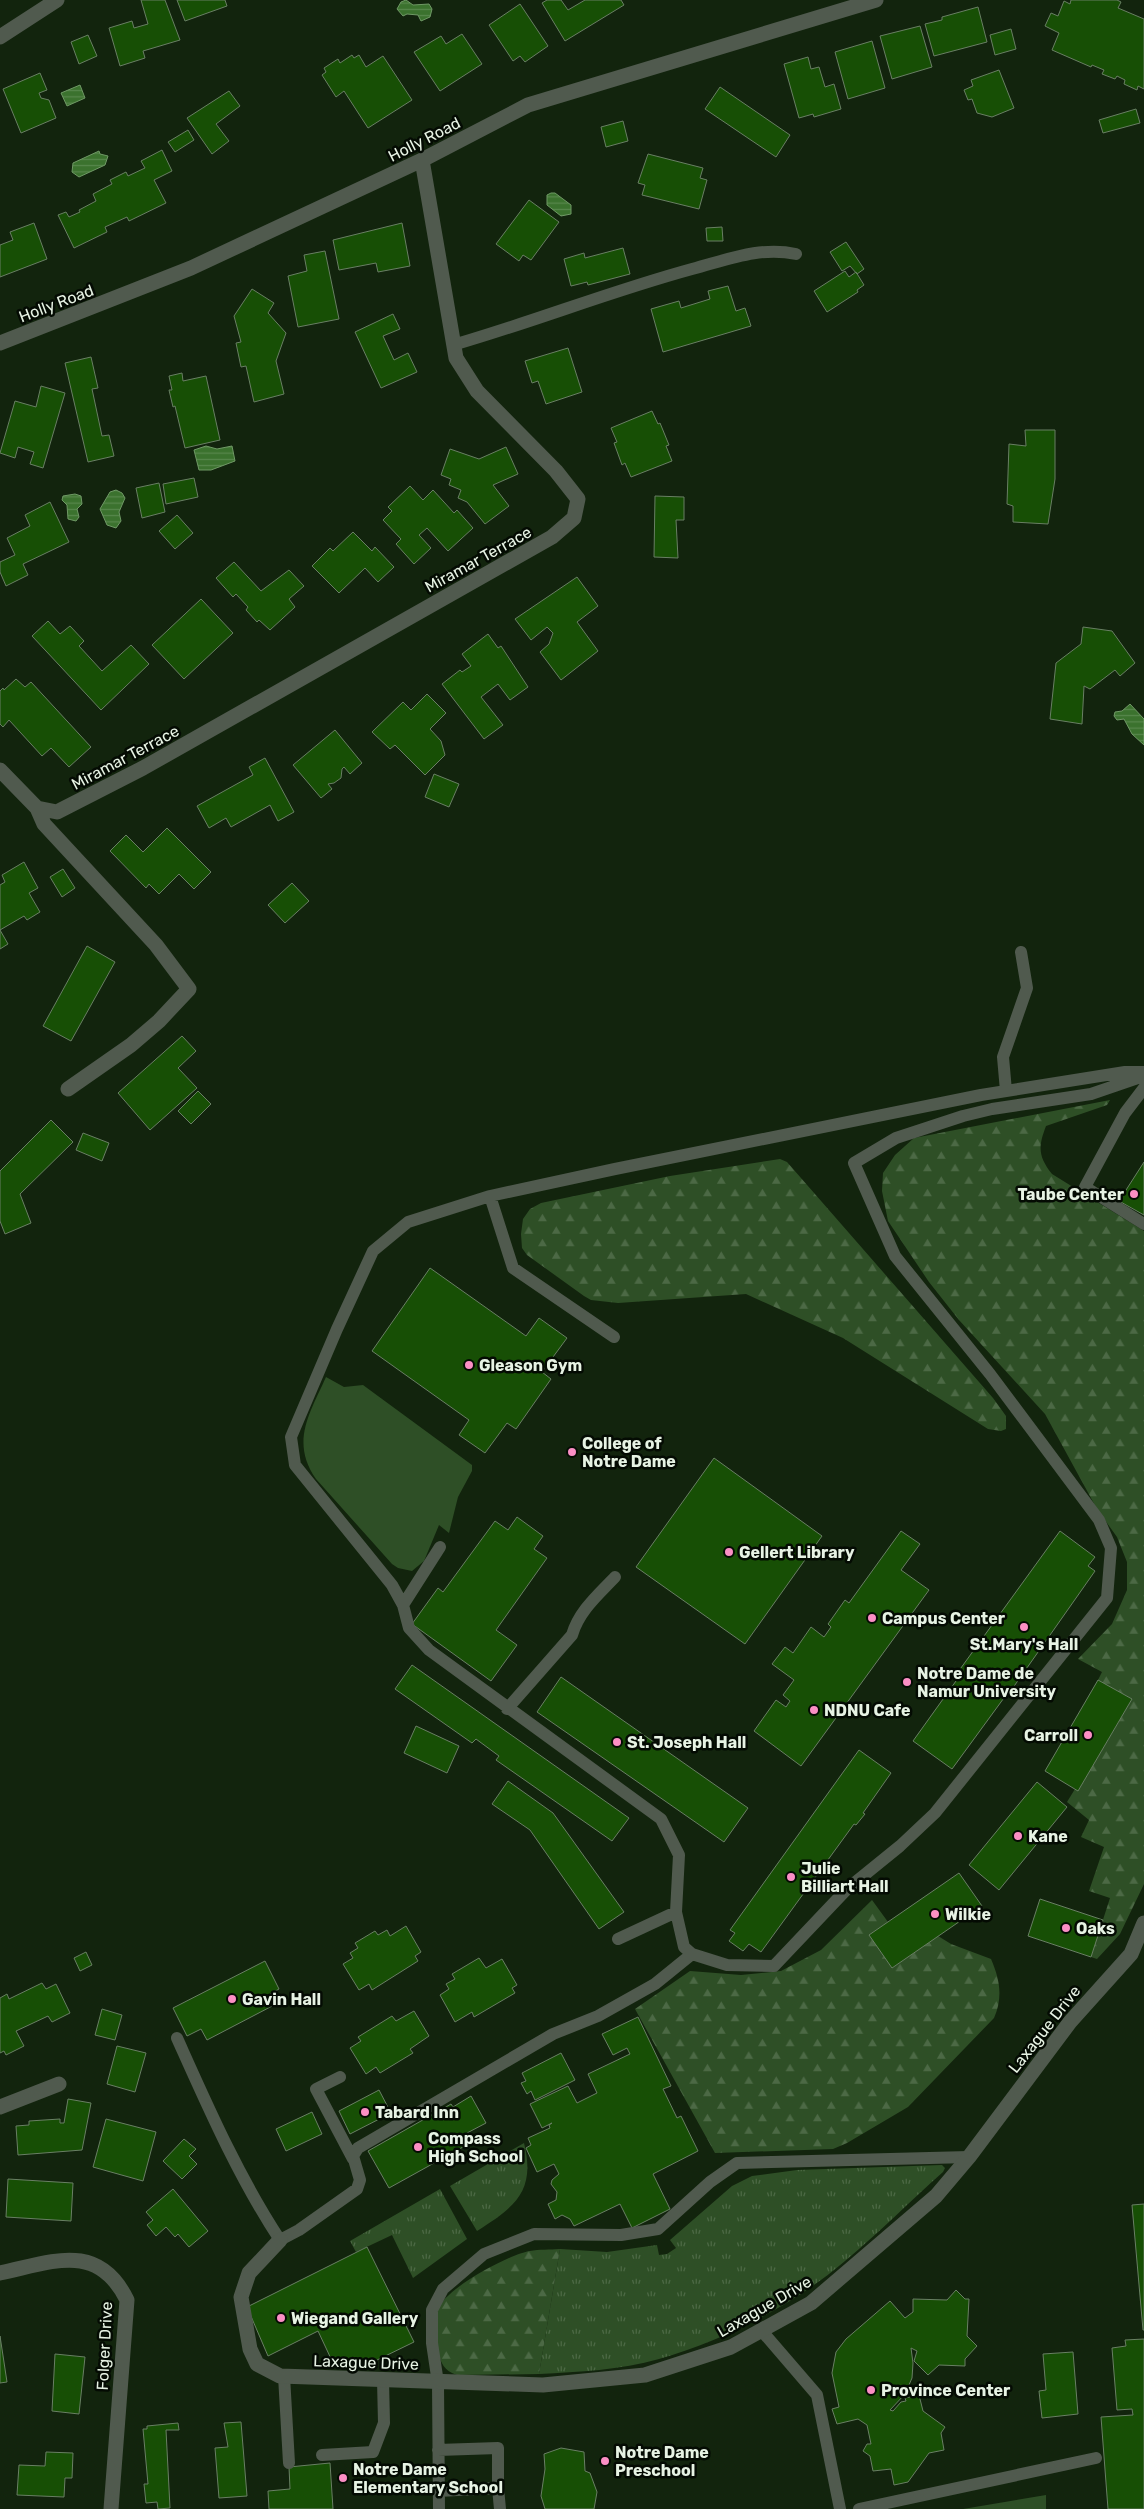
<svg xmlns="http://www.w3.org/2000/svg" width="1144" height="2509" font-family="Rubik,sans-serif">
  <defs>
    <pattern id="grass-tufts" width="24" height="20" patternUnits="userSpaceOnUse" patternTransform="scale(1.25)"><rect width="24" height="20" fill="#2e4f26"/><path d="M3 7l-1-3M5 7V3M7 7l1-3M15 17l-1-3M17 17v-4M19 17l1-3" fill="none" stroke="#4c6945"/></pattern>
    <pattern id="forest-firs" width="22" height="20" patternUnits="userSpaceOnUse" patternTransform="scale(1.25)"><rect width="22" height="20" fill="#2e4f26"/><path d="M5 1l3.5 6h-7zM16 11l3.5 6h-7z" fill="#4c6945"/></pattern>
    <pattern id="water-rules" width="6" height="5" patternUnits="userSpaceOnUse" patternTransform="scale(1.25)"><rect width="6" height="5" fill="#3b722e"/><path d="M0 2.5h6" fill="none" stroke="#57874c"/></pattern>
  </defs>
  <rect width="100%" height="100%" fill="#12240d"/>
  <path fill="url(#grass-tufts)" d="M524 2143C536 2191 515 2207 477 2231L450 2186Z
    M942 2165 945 2168 943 2172C910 2201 879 2233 845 2261 792 2306 725 2340 659 2359 620 2370 579 2372 539 2374L560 2249 607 2252 657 2245 659 2255 667 2254 676 2248 670 2240 732 2186 752 2176 797 2170Z
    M440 2189 467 2239 413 2278 392 2235 356 2252 350 2241Z"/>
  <path fill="url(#forest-firs)" d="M1110 1100 1107 1105 1046 1126C1038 1147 1038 1156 1052 1174L1144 1231V1884L1120 1934 1097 1959 1091 1957 1110 1898 1089 1891 1104 1847 1081 1837 1089 1820 1067 1802 1075 1789 1078 1791 1132 1699 1098 1680 1102 1672 1078 1659 1112 1624 1127 1590V1562L1117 1537 1097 1509 1045 1414 959 1320 929 1282 888 1221 882 1191 883 1173 895 1155 914 1138Z
    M780 1159 787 1162 993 1398 1006 1416V1429L1001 1431 988 1429 843 1338 746 1294 618 1303 591 1300 584 1296 527 1255 522 1248 521 1234 523 1219 530 1209 541 1203 670 1176Z
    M872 1900 888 1922 870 1935 892 1968 938 1936 951 1944 991 1959C1000 1980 1003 1997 994 2018L908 2107 847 2143 833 2149 715 2153 635 2009 690 1971 741 1975 781 1971 821 1950Z
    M560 2249 539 2374 457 2375C444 2371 441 2363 437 2350 435 2343 436 2316 438 2309 445 2289 509 2254 530 2251 539 2249 550 2250 560 2249Z"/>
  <path fill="#2e4f26" d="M326 1377 344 1387 363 1385 472 1465V1471L458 1497 449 1533 439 1525 424 1561 412 1571 398 1568 392 1564 316 1479C290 1442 310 1413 326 1377Z
    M1046 2495V2509H963Z"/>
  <path fill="url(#water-rules)" stroke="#6f9965" d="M406 0 413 5 429 4 432 9 430 17 421 21 418 15 407 14 403 16 397 9 401 2Z
    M80 85 85 98 67 106 61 93Z
    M99 151 100 154 108 156 105 165 79 177 72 172 73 163Z
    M551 193H555L571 205V214L561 216 547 205V195Z
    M206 446 217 449 232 446 235 461 211 470H199L194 450Z
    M116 490 122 493 125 498 119 512 121 521 116 528 107 525 100 509 110 492Z
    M75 494 81 496 82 504 77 509 79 517 76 521 68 519 67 505 62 500 63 496Z
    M1130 704 1144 719V745L1132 734 1124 719 1117 720 1114 716 1115 712 1122 711Z"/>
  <path fill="#174f05" stroke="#697f64" d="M141 0H165L180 40 143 51 145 58 120 66 109 28 132 21 134 28 148 24Z
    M177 0H225L227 6 185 21Z
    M547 0H561L568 10 585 0H621L624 5 565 41 542 3Z
    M1071 0H1117L1121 2 1118 8 1144 19V89L1138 86 1137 90 1124 84 1125 80 1117 76 1115 79 1102 74 1104 70 1092 65 1091 67 1052 50 1059 33 1045 26 1051 13 1058 16 1064 1 1070 4Z
    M520 4 548 46 525 62 520 56 513 61 489 25Z
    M978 7 987 42 934 56 925 24 942 20V17Z
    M920 26 932 67 892 79 880 36Z
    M1011 29 1016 49 995 55 990 35Z
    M462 34 482 64 440 91 414 52 441 36 446 44Z
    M88 35 97 56 79 64 71 42Z
    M872 41 885 88 848 99 835 52Z
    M352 55 354 58 359 55 366 67 383 56 412 100 368 128 344 91 336 97 322 75 326 72 324 68 338 59 340 63Z
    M808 57 811 69 819 67 825 87 834 84 841 109 814 117 813 114 799 118 784 64Z
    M999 70 1014 108 992 117 977 113 972 99 968 100 964 90 973 86 971 80Z
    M40 73 47 90 39 93 41 98 49 100 56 118 21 133 3 89Z
    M720 87 790 135 776 157 705 109Z
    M229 91 240 106 216 124 229 141 212 154 187 118Z
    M1136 109 1140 123 1103 133 1099 120Z
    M623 121 628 141 606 147 601 127Z
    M188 130 194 140 175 152 168 142Z
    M162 150 172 171 154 180 166 203 129 221 127 217 105 227 107 232 74 248 58 215 66 212 69 217 80 212 79 210 96 201 93 194 112 184 110 180 126 172 128 176 145 168 141 161Z
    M648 154 703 168 700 178 707 180 699 209 642 195 645 185 638 183Z
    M529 200 559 222 531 260 523 255 519 261 496 244Z
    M34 223 47 259 0 277V245L13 240 10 232Z
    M402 223 410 266 378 272 376 263 339 270 333 240Z
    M722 227 723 241H707L706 228Z
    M846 242 864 269 857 274 850 266 842 271 830 252Z
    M623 248 630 274 588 285 587 282 571 286 564 259 584 253 585 258Z
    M325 251 339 319 298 327 288 276 307 271 304 255Z
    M845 271 849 277 856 272 864 285 857 290 858 292 827 312 814 291Z
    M728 286 736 311 745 308 751 326 663 352 651 309 679 301 681 308 710 299 708 291Z
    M252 289 274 303 268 313 286 333 276 361 284 394 254 402 246 366 241 367 236 343 241 342 234 316Z
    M393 314 400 329 383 336 394 360 408 353 417 372 381 388 355 332Z
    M568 348 582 392 546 404 538 381 532 383 525 361Z
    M91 357 98 388 92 389 102 436 109 435 114 456 88 462 65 363Z
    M182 373 183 381 206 376 220 440 185 448 175 406 173 407 169 390H172L169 376Z
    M41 386 65 393 43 468 30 464 34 452 18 447 15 458 0 453 15 401 36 407Z
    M652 411 658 424 660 423 669 445 666 446 672 461 631 477 625 463 622 465 614 443 617 442 611 428Z
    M1025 430H1055V479L1048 524 1013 522V506L1007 504 1009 444 1026 446Z
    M506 447 518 474 493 485 509 506 485 524 467 502 458 498 461 490 449 485 451 479 441 475 450 449 479 459Z
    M194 478 198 497 166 504 163 484Z
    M159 483 165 512 142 518 136 488Z
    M410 486 423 500 433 490 454 513 457 510 473 528 448 551 427 528 419 535 431 548 414 564 396 544 401 539 383 520 392 511 388 507Z
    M655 496 684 497V520H676L678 558 654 557Z
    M50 502 69 542 23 564 28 575 6 586 0 572V562L15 555 7 538 30 526 25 515Z
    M177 515 193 533 175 549 159 531Z
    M353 532 372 551 375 547 394 567 378 582 365 568 339 593 312 566 330 548 333 551Z
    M234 562 261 591 289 570 304 586 289 599 295 607 270 630 259 620 257 622 246 610 248 607 236 594 233 597 216 578Z
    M577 577 598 606 577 622 598 651 561 680 540 652 549 644 553 633 547 627 531 640 515 619Z
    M201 599 233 633 184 679 152 645Z
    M48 621 60 634 70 626 84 641 79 646 102 671 131 645 149 664 101 710 32 636Z
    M1083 627 1112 631 1135 663 1120 676 1115 670 1090 689 1084 686 1082 724 1050 719 1056 663 1081 644Z
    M488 634 498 648 501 646 528 687 510 700 498 684 481 697 503 725 484 739 442 684 460 670 462 672 471 666 462 654Z
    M16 679 25 687 31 682 91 747 69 767 51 748 42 756 9 720 3 727 0 724V691L3 688 4 690Z
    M427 694 446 713 430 729 441 741 445 755 425 775 395 745 390 749 372 732 403 702 411 710Z
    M335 730 362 763 350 774 344 767 342 769 341 778 334 783 328 784 332 789 321 798 293 765Z
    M265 758 294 812 278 821 270 805 231 827 226 818 209 828 197 806 253 775 249 767Z
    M434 774 459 784 449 807 425 797Z
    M167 828 211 872 194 889 179 874 159 894 149 884 146 888 110 851 126 835 143 852Z
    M24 862 38 888 29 893 40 912 27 920 24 916 0 930 8 944 0 949V885L5 882 2 875Z
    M63 869 75 888 62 897 50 877Z
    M292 883 309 901 285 923 268 905Z
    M87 946 115 962 71 1041 43 1026Z
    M182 1036 196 1051 178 1068 197 1088 150 1130 118 1093Z
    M198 1091 211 1104 191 1124 178 1111Z
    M51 1120 73 1142 20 1194 31 1223 5 1234 0 1221V1171Z
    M83 1133 109 1143 102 1161 76 1150Z
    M1144 1162V1215L1119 1201Z
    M430 1268 526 1336 539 1318 567 1338 542 1372 551 1379 516 1429 507 1423 485 1453 459 1435 469 1420 372 1351Z
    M714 1458 822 1536 745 1644 636 1567Z
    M517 1517 543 1536 534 1549 547 1558 496 1630 517 1645 491 1681 412 1624 438 1588 443 1592 495 1521 508 1530Z
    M901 1531 920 1544 901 1570 929 1590 801 1766 754 1731 776 1700 786 1707 790 1701 783 1695 794 1680 772 1664 785 1647 793 1653 811 1627 824 1637 831 1627 828 1624 845 1600 849 1603Z
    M1060 1531 1095 1557 1088 1566 1095 1571 1010 1692 1009 1691 952 1769 913 1741 961 1674 958 1672Z
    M412 1665 629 1818 612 1841 496 1760 499 1756 476 1739 472 1743 395 1689Z
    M561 1677 748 1808 724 1842 537 1712Z
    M1098 1680 1132 1699 1078 1791 1045 1771Z
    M416 1726 459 1746 447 1773 404 1753Z
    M859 1750 891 1773 863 1813 865 1814 856 1825 854 1824 761 1952 749 1944 743 1951 729 1941 735 1933 730 1930Z
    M508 1781 553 1813 624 1912 599 1929 530 1830 492 1804Z
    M1037 1782 1067 1807 999 1890 969 1865Z
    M959 1873 982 1906 892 1968 869 1935Z
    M1040 1899 1103 1920 1091 1957 1028 1936Z
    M406 1926 421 1952 415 1956 418 1961 372 1990 369 1984 359 1990 343 1964 353 1958 350 1953 358 1948 355 1943 375 1931 378 1935 387 1930 390 1936Z
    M86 1952 92 1965 80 1971 74 1958Z
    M479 1958 486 1968 502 1959 517 1985 512 1988 515 1993 474 2017 472 2012 455 2022 440 1995 449 1989 446 1984 455 1979 452 1974Z
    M265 1961 279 1989 270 1994 276 2004 207 2040 201 2029 187 2036 173 2008Z
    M42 1983 46 1989 56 1984 70 2013 52 2022 48 2016 16 2031 24 2046 6 2055 4 2051 0 2053V1998L7 1994 9 1999Z
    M102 2009 122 2015 115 2040 95 2035Z
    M414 2011 429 2036 410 2049 413 2053 380 2073 376 2067 366 2074 350 2048 361 2041 358 2037 392 2016 396 2021Z
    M638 2017 671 2086 663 2089 677 2118 681 2116 698 2151 653 2174 670 2209 632 2228 620 2204 574 2226 570 2219 562 2215 555 2219 548 2204 556 2200 557 2192 551 2184 552 2180 559 2174 554 2164 537 2172 526 2148 531 2145 528 2138 550 2128 549 2125 552 2123 542 2128 530 2104 568 2086 577 2103 597 2093 588 2074 630 2054 627 2048 613 2055 602 2034Z
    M117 2046 146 2053 135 2092 107 2084Z
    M561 2053 575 2080 535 2100 531 2091 527 2094 521 2083 526 2081 522 2073Z
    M379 2090 391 2113 350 2134 339 2111Z
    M471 2096 486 2123 467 2133 472 2142 389 2188 368 2151 451 2104 453 2107Z
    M68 2099 91 2103 82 2150 18 2155 16 2126 29 2125V2121L60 2119V2123H64Z
    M312 2112 322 2134 286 2151 276 2129Z
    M106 2119 156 2132 143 2181 93 2167Z
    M184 2139 196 2149 189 2156 197 2164 182 2179 163 2161Z
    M8 2179 73 2183 71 2221 6 2217Z
    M173 2189 208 2231 189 2247 178 2234 175 2237 166 2227 156 2236 147 2225 153 2220 146 2212Z
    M1144 2204V2330H1143L1132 2205Z
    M367 2247 414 2342 375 2361 333 2363 318 2331 268 2356 247 2307Z
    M956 2290 965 2299H969L967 2336 977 2346 965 2359V2366L939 2365 928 2375 914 2361 917 2351 911 2348 913 2363 912 2378 905 2394 890 2410 893 2411 901 2402 906 2401 905 2398 919 2395 923 2411 945 2427 941 2433 944 2450 929 2453 908 2482 894 2485 891 2469 873 2471 870 2456 863 2451 867 2444H871L867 2425 858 2419 837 2424 832 2409 839 2407 832 2373 836 2352 846 2339 890 2301 905 2318 913 2312V2299L947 2300Z
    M0 2336 7 2382 0 2383Z
    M1144 2339V2509H1108L1101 2417 1133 2415 1132 2409 1117 2410 1112 2348 1126 2346 1125 2340Z
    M1073 2352 1078 2414 1042 2418 1039 2391 1046 2390 1043 2354Z
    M55 2354 85 2357 79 2414 52 2411Z
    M241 2422 247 2496 219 2498 215 2448 228 2447 224 2423Z
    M178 2423 179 2430H166L170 2508 158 2509 157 2502 146 2503 144 2484H148L143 2429H147V2426Z
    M561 2448 584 2452 585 2471 590 2473 597 2492 594 2509H545L541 2496 545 2469 544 2454Z
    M46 2452 73 2453 72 2478H65L64 2497 17 2495 19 2465 45 2466Z
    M330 2463 333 2509H269L268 2491 290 2489 289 2467Z"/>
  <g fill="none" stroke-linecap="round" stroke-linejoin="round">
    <path stroke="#505a4e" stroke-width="12" d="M453 345C533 322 611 291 692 269 727 260 760 246 796 254
      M1144 1072H1125L981 1095 615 1169 490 1196 408 1222 373 1251 337 1329 291 1437 295 1465 392 1585 403 1605 409 1628 429 1650 661 1819 679 1855 676 1912 684 1947 692 1954 727 1965 774 1966 847 1889 900 1846 935 1813 1107 1598 1111 1548 1099 1520 990 1374 895 1256 854 1163 896 1138 963 1116 992 1109 1091 1094 1144 1076
      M1144 1088 1125 1113 1085 1187 1144 1224
      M1006 1091 1003 1057 1027 988 1021 952
      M490 1196 513 1268 614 1337
      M403 1605 440 1547
      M507 1709 572 1635C579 1611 598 1595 615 1577
      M618 1939 676 1912
      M177 2038C208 2107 238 2176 280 2240L299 2230 357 2189 360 2180 353 2156 358 2148 553 2034 598 2016 655 1984 692 1954
      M340 2077 316 2089 353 2159
      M761 2330 817 2395 840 2509
      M284 2376 289 2463
      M438 2450 498 2448V2488
      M322 2455 373 2452 384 2423 383 2380
      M438 2491 498 2488 500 2509
      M439 2509 438 2383 432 2343V2310L443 2289 484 2254 534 2234 621 2235 658 2229 710 2182 737 2163 969 2157
      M859 2509 1096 2458"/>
    <path stroke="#505a4e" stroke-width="15" d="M0 37 57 0
      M0 343 191 268 422 160 528 105 876 0
      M0 770 37 808 57 812 143 768 552 537 574 518 578 499 556 471 477 391 456 358 422 160
      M37 808 44 824 156 945 189 989 159 1021 131 1045 68 1089
      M0 2107 59 2084
      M280 2240 249 2273 241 2297 250 2349 257 2364 280 2376 543 2385 645 2375 731 2347 811 2303 936 2196 969 2157 1070 2022 1131 1954 1144 1923
      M0 2273C52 2262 98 2241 127 2300L111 2509"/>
  </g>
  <g fill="#fb8fc4" stroke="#040b03" stroke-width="2">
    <circle cx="1134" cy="1194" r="5"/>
    <circle cx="469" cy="1365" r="5"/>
    <circle cx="572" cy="1452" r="5"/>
    <circle cx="729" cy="1552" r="5"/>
    <circle cx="872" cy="1618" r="5"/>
    <circle cx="1024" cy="1627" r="5"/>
    <circle cx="907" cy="1682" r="5"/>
    <circle cx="814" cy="1710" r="5"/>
    <circle cx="1088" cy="1735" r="5"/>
    <circle cx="617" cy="1742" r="5"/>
    <circle cx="1018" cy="1836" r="5"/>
    <circle cx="791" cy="1877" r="5"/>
    <circle cx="935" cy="1914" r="5"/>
    <circle cx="1066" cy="1928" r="5"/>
    <circle cx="232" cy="1999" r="5"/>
    <circle cx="365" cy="2112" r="5"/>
    <circle cx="418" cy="2147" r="5"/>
    <circle cx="281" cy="2318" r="5"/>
    <circle cx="871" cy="2390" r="5"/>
    <circle cx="605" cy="2461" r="5"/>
    <circle cx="343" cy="2478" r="5"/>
  </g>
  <g text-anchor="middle" stroke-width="5" stroke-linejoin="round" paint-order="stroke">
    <g font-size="16" fill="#e7f3e4" stroke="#040b03">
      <text transform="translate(424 139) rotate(-27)" y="6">Holly Road</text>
      <text transform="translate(56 303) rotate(-21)" y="6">Holly Road</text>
      <text transform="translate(478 559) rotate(-29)" y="6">Miramar Terrace</text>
      <text transform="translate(125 757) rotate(-28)" y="6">Miramar Terrace</text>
      <text transform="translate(1044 2029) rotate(-52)" y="6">Laxague Drive</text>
      <text transform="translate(764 2306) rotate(-30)" y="6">Laxague Drive</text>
      <text transform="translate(104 2346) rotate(-87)" y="6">Folger Drive</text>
      <text transform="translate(366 2362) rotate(2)" y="6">Laxague Drive</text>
    </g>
    <g font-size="16" font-weight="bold" fill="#e7f3e4" stroke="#040b03" text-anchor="start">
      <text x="1124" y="1200" text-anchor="end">Taube Center</text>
      <text x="479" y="1371">Gleason Gym</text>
      <text x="582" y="1449">College of<tspan x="582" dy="18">Notre Dame</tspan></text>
      <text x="739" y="1558">Gellert Library</text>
      <text x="882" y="1624">Campus Center</text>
      <text x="1024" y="1650" text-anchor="middle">St.Mary's Hall</text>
      <text x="917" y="1679">Notre Dame de<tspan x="917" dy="18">Namur University</tspan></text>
      <text x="824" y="1716">NDNU Cafe</text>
      <text x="1078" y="1741" text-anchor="end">Carroll</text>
      <text x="627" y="1748">St. Joseph Hall</text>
      <text x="1028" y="1842">Kane</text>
      <text x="801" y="1874">Julie<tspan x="801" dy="18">Billiart Hall</tspan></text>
      <text x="945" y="1920">Wilkie</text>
      <text x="1076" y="1934">Oaks</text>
      <text x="242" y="2005">Gavin Hall</text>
      <text x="375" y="2118">Tabard Inn</text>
      <text x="428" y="2144">Compass<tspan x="428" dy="18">High School</tspan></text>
      <text x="291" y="2324">Wiegand Gallery</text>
      <text x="881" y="2396">Province Center</text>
      <text x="615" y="2458">Notre Dame<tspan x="615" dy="18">Preschool</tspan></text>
      <text x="353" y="2475">Notre Dame<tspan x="353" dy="18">Elementary School</tspan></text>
    </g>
  </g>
</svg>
